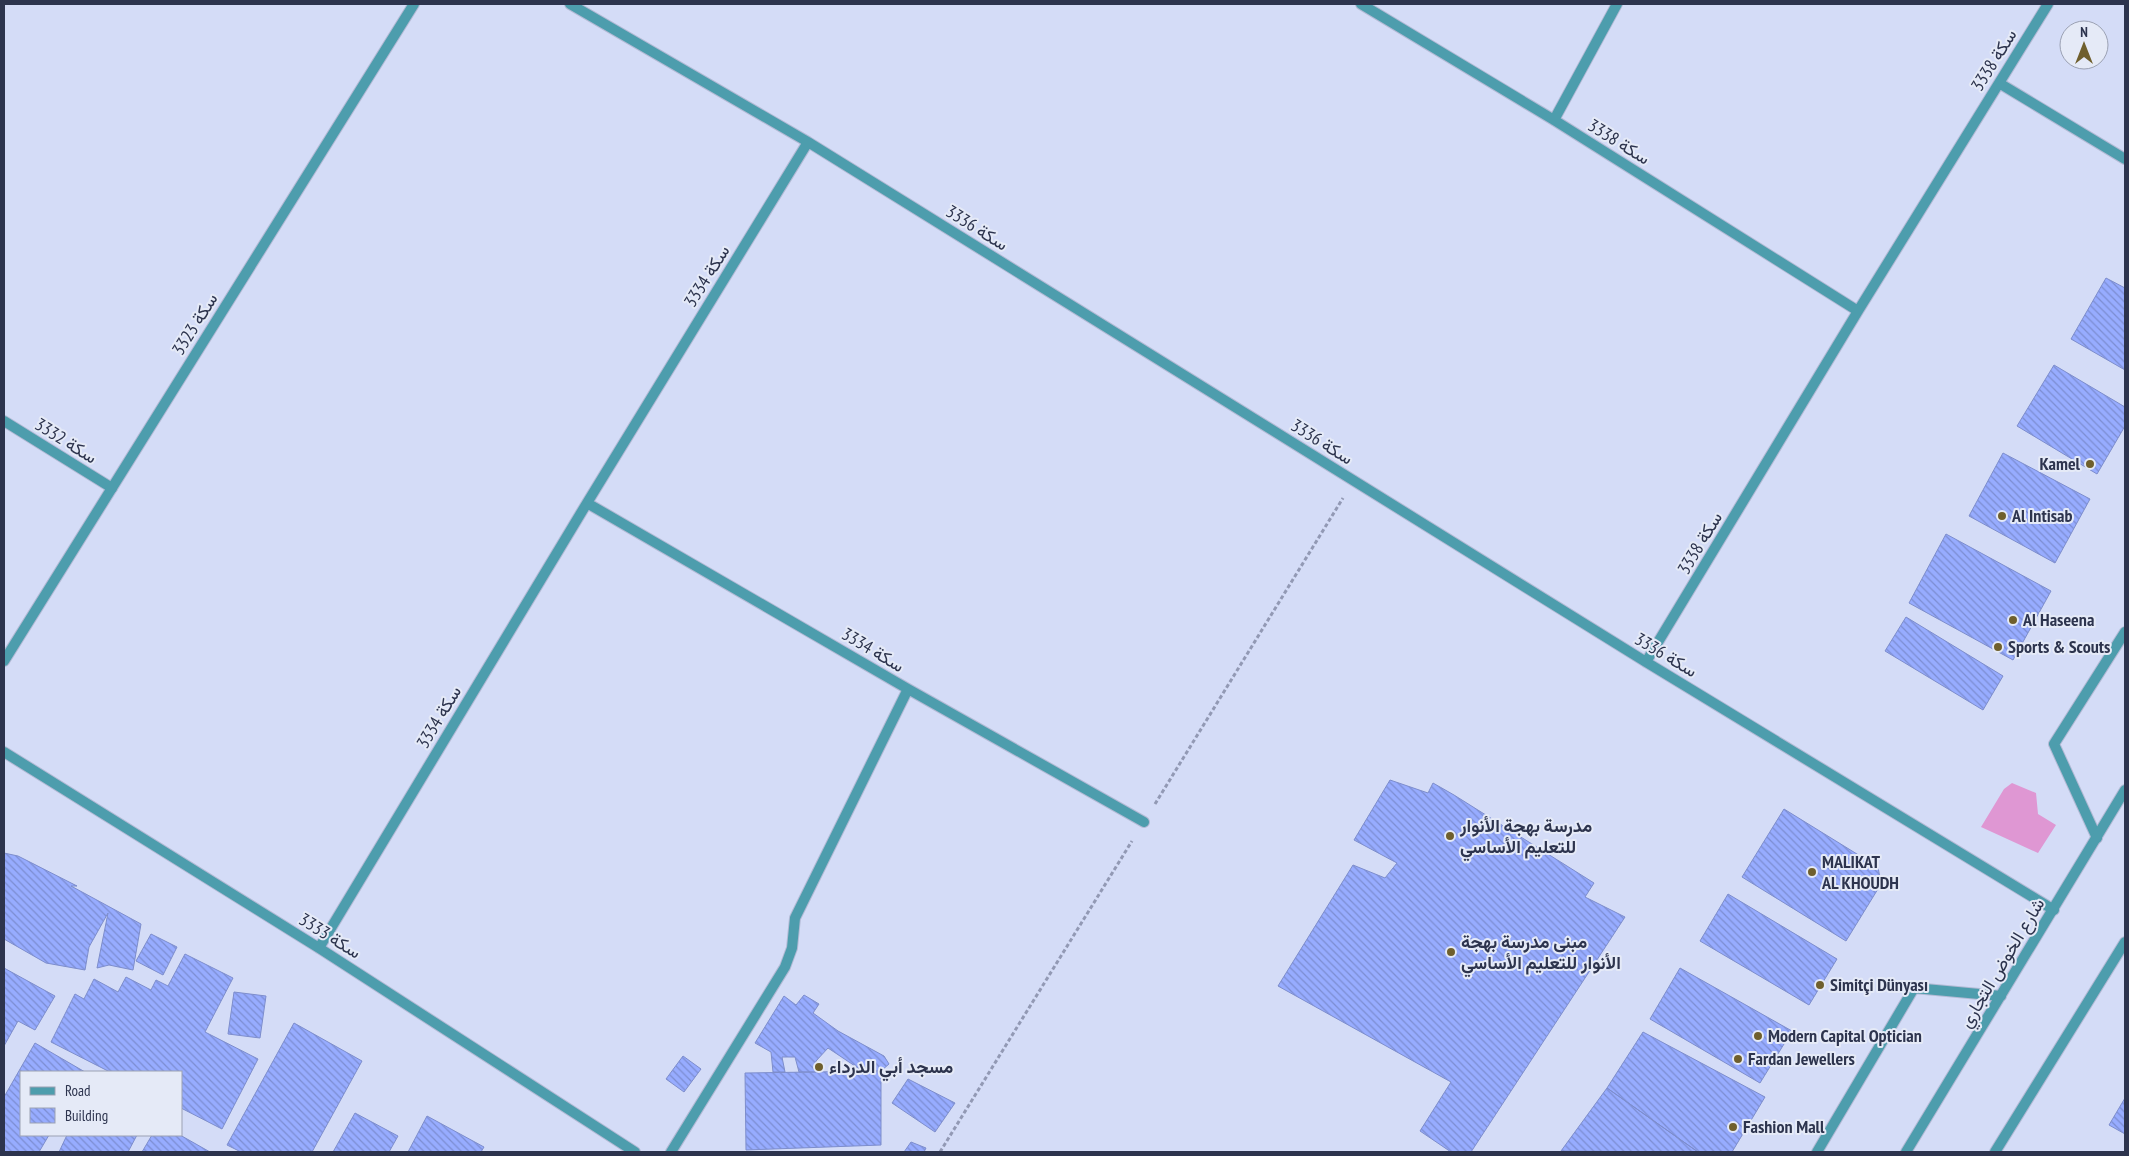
<svg xmlns="http://www.w3.org/2000/svg" width="2129" height="1156" font-family="'PT Sans Narrow',Vazirmatn,sans-serif">
  <defs>
    <pattern id="building-back-hatch" width="6" height="6" patternUnits="userSpaceOnUse" patternTransform="scale(1.25)"><rect width="6" height="6" fill="#97acff"/><path d="M-1 5l2 2M0 0l6 6M5-1l2 2" fill="none" stroke="#7c8dd1"/></pattern>
  </defs>
  <rect width="100%" height="100%" fill="#d4dcf7"/>
  <path fill="#df97d3" d="M2012 783 2036 793 2038 814 2056 825 2038 853 1981 827 2004 789Z"/>
  <path fill="url(#building-back-hatch)" stroke="#7d8dcc" d="M2106 278 2125 288V370L2071 339Z
    M2054 365 2125 407V426L2097 474 2017 426Z
    M2003 453 2090 499 2055 563 1969 516Z
    M1946 534 2051 591 2013 660 1909 603Z
    M1906 617 2003 676 1983 710 1885 651Z
    M1390 780 1428 793 1433 783 1454 795 1594 883 1585 897 1625 917 1471 1152H1451L1420 1131 1451 1082 1278 986 1353 865 1385 878 1397 863 1354 840Z
    M1784 809 1878 867 1881 884 1846 941 1742 877Z
    M4 853 18 856 77 886H71L141 924 133 970 109 965 97 968 108 913 89 947 85 970 46 963 4 939Z
    M1728 894 1837 959 1809 1005 1700 941Z
    M151 934 177 947 163 975 136 961Z
    M185 954 233 978 205 1032 258 1059 222 1129 181 1108V1072H110L51 1042 75 994 84 999 94 979 118 992 126 977 151 990 156 980 168 986Z
    M4 968 55 996 35 1030 18 1021 4 1046Z
    M1680 968 1792 1031 1760 1083 1650 1019Z
    M234 992 266 996 260 1038 228 1034Z
    M804 995 819 1004 813 1013 838 1031 884 1056 889 1064 881 1071H868L858 1068 828 1048 816 1061V1072H799L795 1057H782L785 1072H773L771 1052 755 1043 784 996 796 1005Z
    M294 1023 362 1061 312 1152H241L227 1145Z
    M1643 1032 1765 1097 1732 1152H1698L1607 1088Z
    M35 1043 85 1072H21V1135H49L39 1152H4V1097Z
    M683 1056 701 1069 684 1092 666 1079Z
    M881 1071V1145L746 1150 745 1073Z
    M908 1079 955 1103 935 1132 892 1103Z
    M1607 1088 1698 1152 1561 1151Z
    M2125 1098V1134L2109 1125Z
    M355 1113 398 1136 389 1152H333Z
    M427 1116 484 1147 481 1152H408Z
    M67 1135H137L128 1152H59Z
    M152 1135H180L210 1152H142Z
    M911 1142 926 1148 924 1152H904Z"/>
  <g fill="none" stroke-linecap="round" stroke-linejoin="round">
    <defs>
      <path id="service" d="M2097 838 2054 744 2125 632
        M1817 1152 1914 988 2001 996
        M1995 1152 2125 942"/>
      <path id="minor" d="M570 4 808 142 1646 662 2054 910
        M1361 4 1554 120 1858 311
        M1999 83 2125 159
        M1554 120 1617 4
        M4 421 112 488
        M587 503 908 689 1144 822
        M1646 662 1858 311 2048 4
        M4 752 319 948 635 1152
        M319 948 587 503 808 142
        M671 1152 785 967 792 948 795 918 908 689"/>
      <path id="tertiary" d="M4 661 414 4
        M1906 1152 2125 790"/>
    </defs>
    <use href="#service" stroke="#b3bad5" stroke-width="12"/>
    <use href="#minor" stroke="#b3bad5" stroke-width="12"/>
    <use href="#tertiary" stroke="#b3bad5" stroke-width="12"/>
    <path stroke="#9299b4" stroke-width="3" stroke-dasharray="4 2.5" stroke-linecap="butt" d="M1155 804 1343 498
      M940 1152 1132 841"/>
    <use href="#service" stroke="#4d9dad" stroke-width="10"/>
    <use href="#minor" stroke="#4d9dad" stroke-width="10"/>
    <use href="#tertiary" stroke="#4d9dad" stroke-width="10"/>
  </g>
  <g fill="#6f5f2d" stroke="#e5eaf7" stroke-width="2">
    <circle cx="2090" cy="464" r="5"/>
    <circle cx="2002" cy="516" r="5"/>
    <circle cx="2013" cy="620" r="5"/>
    <circle cx="1998" cy="647" r="5"/>
    <circle cx="1450" cy="836" r="5"/>
    <circle cx="1812" cy="872" r="5"/>
    <circle cx="1451" cy="952" r="5"/>
    <circle cx="1820" cy="985" r="5"/>
    <circle cx="1758" cy="1036" r="5"/>
    <circle cx="1738" cy="1059" r="5"/>
    <circle cx="819" cy="1067" r="5"/>
    <circle cx="1733" cy="1127" r="5"/>
  </g>
  <g text-anchor="middle" stroke-width="4" stroke-linejoin="round" paint-order="stroke">
    <g font-size="18" fill="#2d344e" stroke="#e5eaf7">
      <text transform="translate(1994 60) rotate(-58)" y="6">سكة 3338</text>
      <text transform="translate(1619 142) rotate(32)" y="6">سكة 3338</text>
      <text transform="translate(977 228) rotate(32)" y="6">سكة 3336</text>
      <text transform="translate(707 276) rotate(-58)" y="6">سكة 3334</text>
      <text transform="translate(195 324) rotate(-58)" y="6">سكة 3323</text>
      <text transform="translate(66 441) rotate(32)" y="6">سكة 3332</text>
      <text transform="translate(1322 442) rotate(32)" y="6">سكة 3336</text>
      <text transform="translate(1700 543) rotate(-59)" y="6">سكة 3338</text>
      <text transform="translate(873 650) rotate(31)" y="6">سكة 3334</text>
      <text transform="translate(1666 655) rotate(31)" y="6">سكة 3336</text>
      <text transform="translate(439 717) rotate(-59)" y="6">سكة 3334</text>
      <text transform="translate(330 936) rotate(32)" y="6">سكة 3333</text>
      <text transform="translate(2002 963) rotate(-59)" y="6">شارع الخوض التجاري</text>
    </g>
    <g font-size="18" font-weight="bold" fill="#2d344e" stroke="#e5eaf7" text-anchor="start">
      <text x="2080" y="470" text-anchor="end">Kamel</text>
      <text x="2012" y="522">Al Intisab</text>
      <text x="2023" y="626">Al Haseena</text>
      <text x="2008" y="653">Sports &amp; Scouts</text>
      <text x="1460" y="832">مدرسة بهجة الأنوار<tspan x="1460" dy="21">للتعليم الأساسي</tspan></text>
      <text x="1822" y="868">MALIKAT<tspan x="1822" dy="21">AL KHOUDH</tspan></text>
      <text x="1461" y="948">مبنى مدرسة بهجة<tspan x="1461" dy="21">الأنوار للتعليم الأساسي</tspan></text>
      <text x="1830" y="991">Simitçi Dünyası</text>
      <text x="1768" y="1042">Modern Capital Optician</text>
      <text x="1748" y="1065">Fardan Jewellers</text>
      <text x="829" y="1073">مسجد أبي الدرداء</text>
      <text x="1743" y="1133">Fashion Mall</text>
    </g>
  </g>
  <rect width="2129" height="1156" fill="none" stroke="#2d344e" stroke-width="10"/>
  <rect x="20" y="1071" width="162" height="65" fill="#e5eaf7" stroke="#9ba1b3"/>
  <rect x="30" y="1087" width="25" height="8" fill="#4d9dad" stroke="#9ba1b3"/>
  <text x="65" y="1096" font-size="15" fill="#2d344e">Road</text>
  <rect x="30" y="1108" width="25" height="15" fill="url(#building-back-hatch)" stroke="#9ba1b3"/>
  <text x="65" y="1121" font-size="15" fill="#2d344e">Building</text>
  <g transform="translate(2084 45)"><circle r="24" fill="#e5eaf7" stroke="#9ba1b3"/>
  <path d="M0-4L9 19L0 12L-9 19Z" fill="#6f5f2d"/>
  <text y="-8" font-size="14" font-weight="bold" text-anchor="middle" fill="#2d344e">N</text>
  </g>
</svg>
